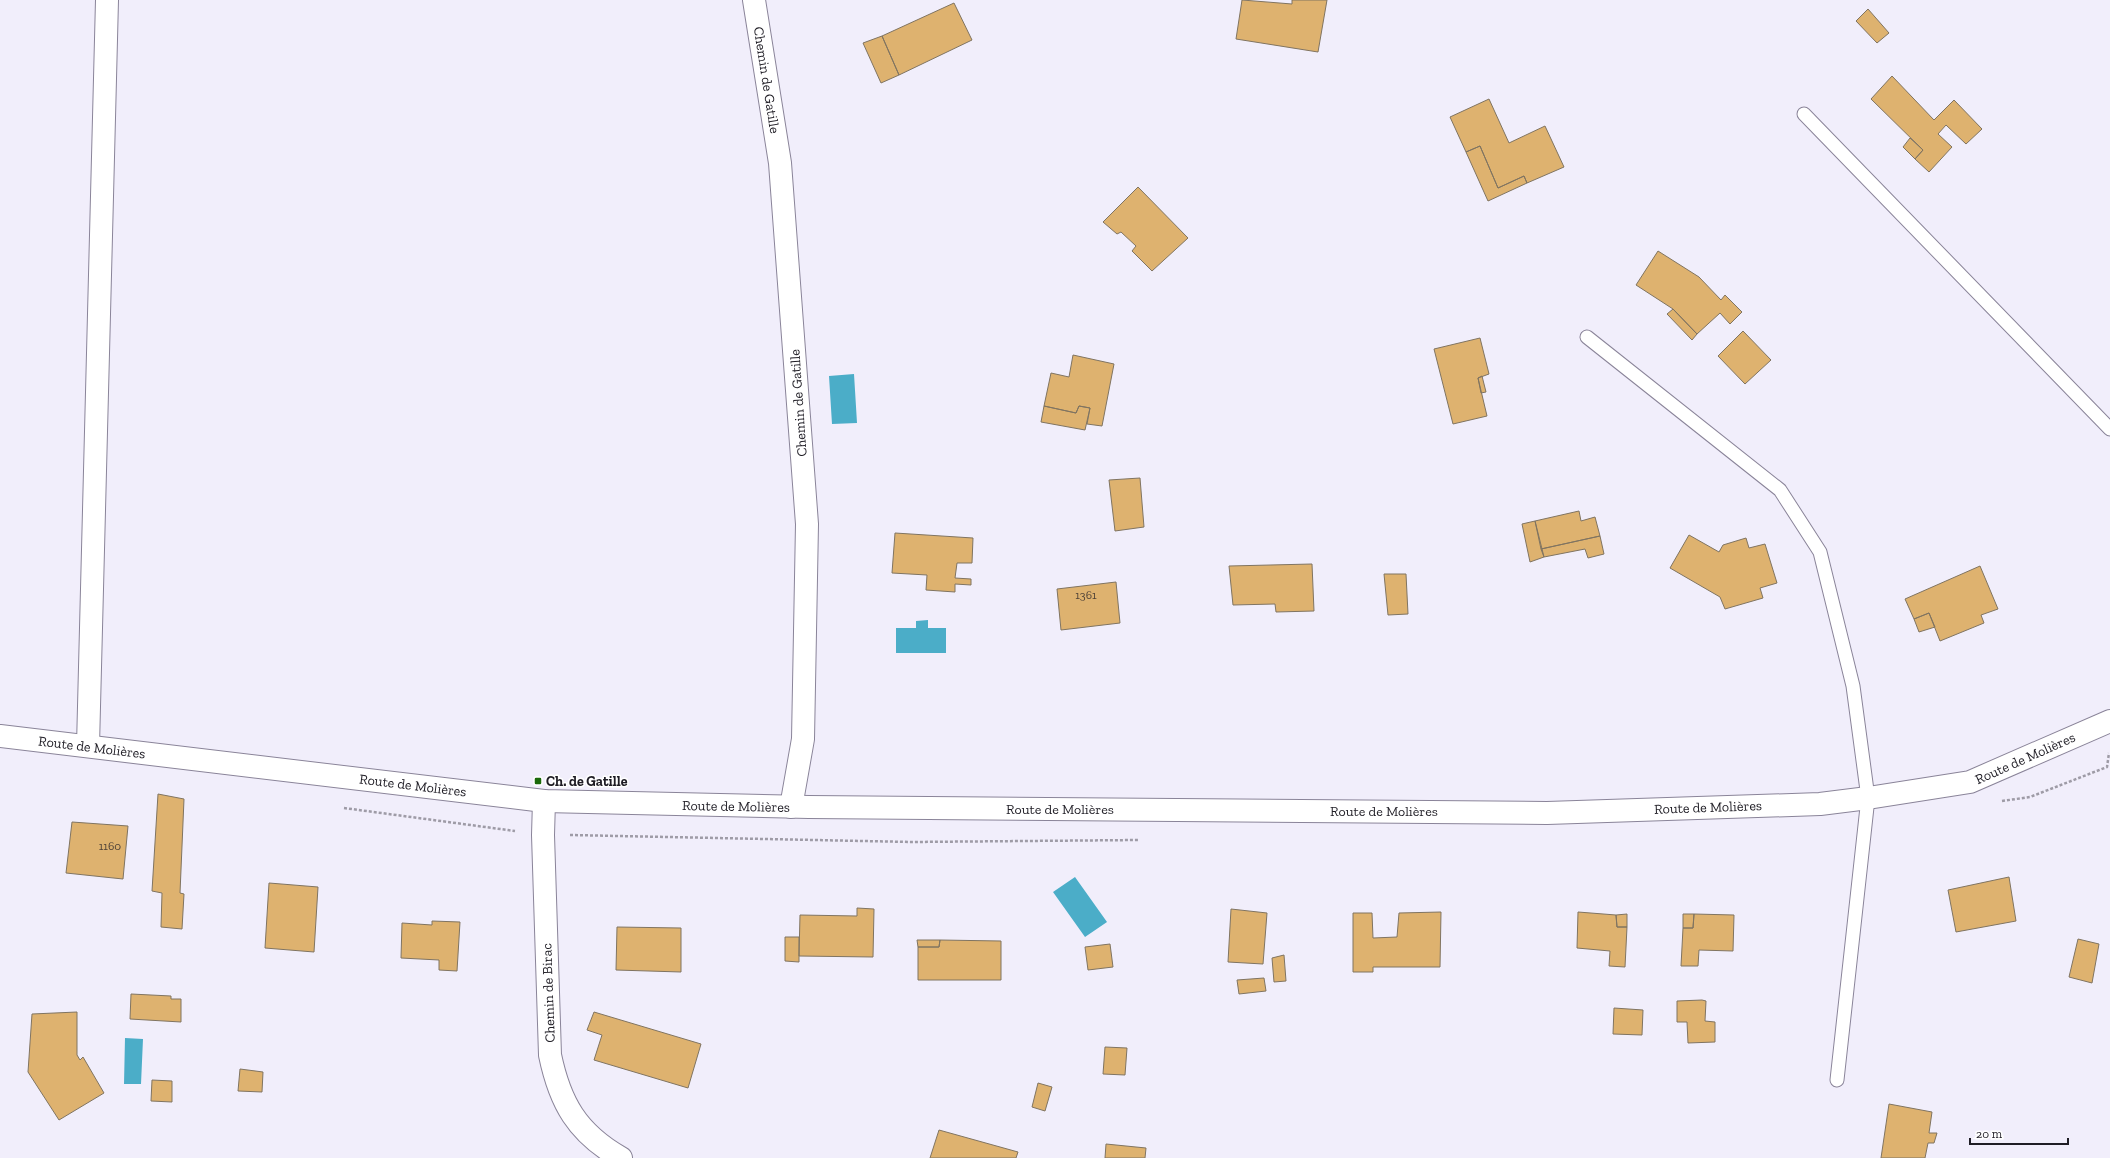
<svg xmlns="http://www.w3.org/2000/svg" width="2110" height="1158" font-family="'Zilla Slab',serif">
  <rect width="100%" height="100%" fill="#f1eefb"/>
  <path fill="#4badc8" d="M854 374 857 423 832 424 829 376Z
    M928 620V628H946V653H896V628H916V621Z
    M1075 877 1107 922 1085 937 1053 892Z
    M125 1038 143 1039 141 1084H124Z"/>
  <path fill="#deb26f" stroke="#807461" d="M1242 0 1292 4V0H1327L1318 52 1236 39Z
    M954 3 972 40 899 75 882 36Z
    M1868 9 1889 33 1877 43 1856 21Z
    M882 36 899 75 881 83 863 43Z
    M1892 76 1934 120 1954 100 1982 129 1966 144 1946 125 1938 134 1952 147 1929 172 1915 159 1923 150 1871 99Z
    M1489 99 1509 143 1545 126 1564 167 1527 183 1524 176 1498 188 1480 146 1466 152 1450 117Z
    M1910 138 1923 150 1915 159 1903 147Z
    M1480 146 1498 188 1524 176 1527 183 1488 201 1466 152Z
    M1138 187 1188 238 1152 271 1132 251 1136 246 1121 232 1117 234 1103 222Z
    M1658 251 1699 277 1721 300 1725 295 1742 312 1730 324 1720 313 1697 334 1673 309 1636 285Z
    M1673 309 1697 334 1692 340 1667 314Z
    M1743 331 1771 360 1745 384 1718 356Z
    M1480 338 1489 374 1478 378 1487 416 1453 424 1434 349Z
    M1073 355 1114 364 1102 426 1087 424 1090 408 1079 406 1076 413 1044 406 1051 373 1069 377Z
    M1482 376 1486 392 1481 393 1478 378Z
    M1044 406 1076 413 1079 406 1090 408 1085 430 1041 422Z
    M1140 478 1144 527 1115 531 1109 480Z
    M1579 511 1581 521 1595 517 1600 536 1541 549 1535 521Z
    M1535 521 1544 557 1530 562 1522 524Z
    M895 533 973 538 972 563H957L955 578 971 579V585L955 584V592L926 590 927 575 892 573Z
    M1689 535 1719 552 1723 545 1746 538 1749 548 1765 544 1777 583 1760 588 1763 598 1725 609 1720 597 1670 568Z
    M1600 536 1604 554 1588 558 1585 549 1544 557 1541 549Z
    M1312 564 1314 611 1276 612 1275 604 1233 605 1229 566Z
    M1980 566 1998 609 1981 615 1984 623 1940 641 1929 613 1914 619 1905 599Z
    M1384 574H1406L1408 614 1388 615Z
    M1116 582 1120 623 1061 630 1057 589Z
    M1929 613 1935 627 1919 632 1914 619Z
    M158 794 184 799 180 893 184 894 182 929 161 927 162 893 152 891Z
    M72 822 128 826 123 879 66 873Z
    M2009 877 2016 921 1956 932 1948 890Z
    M269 883 318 887 314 952 265 948Z
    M857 908 874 909 873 957 799 956 800 915 857 916Z
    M1231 909 1267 913 1263 964 1228 962Z
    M1441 912 1440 967H1373V972H1353V913H1372L1373 938 1397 937 1399 913Z
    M1578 912 1616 915 1617 927H1627L1625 967 1609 966 1610 951 1577 948Z
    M1627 914V927H1617L1616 915Z
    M1683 914H1694L1693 928H1683Z
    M1694 914 1734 915 1733 951 1699 950 1698 966H1681L1683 928H1693Z
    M432 921 460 922 457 971 439 970V960L401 958 402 923 432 925Z
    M617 927 681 928V972L616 970Z
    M785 937H799V962L785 961Z
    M2078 939 2099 944 2092 983 2069 977Z
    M917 940H940L939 947H918Z
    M940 940 1001 941V980H918V947H939Z
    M1110 944 1113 967 1088 970 1085 947Z
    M1284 955 1286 981 1274 982 1272 958Z
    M1264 978 1266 991 1239 994 1237 980Z
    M131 994 171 996V999H181V1022L130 1019Z
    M1702 1000 1706 1001 1705 1021 1715 1022V1042L1688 1043 1687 1022H1677V1001Z
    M1614 1008 1643 1010 1642 1035 1613 1034Z
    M77 1012V1055L80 1060 83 1057 104 1093 59 1120 28 1072 32 1014Z
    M594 1012 701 1044 688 1088 594 1060 602 1035 587 1030Z
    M1105 1047 1127 1048 1125 1075 1103 1074Z
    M240 1069 263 1072 262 1092 238 1091Z
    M152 1080 172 1081V1102L151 1101Z
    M1038 1083 1052 1087 1045 1111 1032 1107Z
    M1889 1104 1932 1112 1929 1133H1937L1934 1143H1928L1925 1158H1881Z
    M939 1130 1018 1152 1016 1158H930Z
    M1106 1144 1146 1148 1145 1158H1105Z"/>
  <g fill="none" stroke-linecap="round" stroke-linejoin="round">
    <defs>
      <path id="service" d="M1804 114 2110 429
        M1587 337 1780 490 1820 552 1853 686 1868 798 1837 1080"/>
      <path id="minor" d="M754 0 780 163 807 524 803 739 791 807
        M88 746 107 0
        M544 801 543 835 550 1055C560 1103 577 1133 621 1158"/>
      <path id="secondary" d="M0 736 544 801 809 807 1547 813 1820 804 1868 798 1970 782 2110 721"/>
    </defs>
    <use href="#service" stroke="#8a8499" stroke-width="15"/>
    <use href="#minor" stroke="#8a8499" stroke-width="24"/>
    <use href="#secondary" stroke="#8a8499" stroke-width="24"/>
    <path stroke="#9e9ba6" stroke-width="2.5" stroke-dasharray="3 2" stroke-linecap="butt" d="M2002 801 2030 797 2107 767 2109 753
      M344 808 515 831
      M570 835 912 842 1139 840"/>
    <use href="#service" stroke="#fff" stroke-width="13"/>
    <use href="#minor" stroke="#fff" stroke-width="22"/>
    <use href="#secondary" stroke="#fff" stroke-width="22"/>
  </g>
  <rect fill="#1a690a" stroke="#fff" stroke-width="1.5" x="534" y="777" width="8" height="8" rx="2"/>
  <g text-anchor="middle" stroke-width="3" stroke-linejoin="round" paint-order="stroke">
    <g font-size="12" fill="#4f4238">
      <text x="1086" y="599">1361</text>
      <text x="110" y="850">1160</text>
    </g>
    <g font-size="14" fill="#1f1d25" stroke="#fff">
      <text transform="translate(767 80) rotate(81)" y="5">Chemin de Gatille</text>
      <text transform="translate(798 403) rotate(-94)" y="5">Chemin de Gatille</text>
      <text transform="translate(92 747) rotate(7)" y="5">Route de Molières</text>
      <text transform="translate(2025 758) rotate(-24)" y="5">Route de Molières</text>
      <text transform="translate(413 785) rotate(7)" y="5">Route de Molières</text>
      <text transform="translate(736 806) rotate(1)" y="5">Route de Molières</text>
      <text transform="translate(1708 807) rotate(-2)" y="5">Route de Molières</text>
      <text x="1060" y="814">Route de Molières</text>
      <text x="1384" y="816">Route de Molières</text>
      <text transform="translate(548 993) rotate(-92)" y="5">Chemin de Birac</text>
    </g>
    <g font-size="14" font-weight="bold" fill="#1f1d25" stroke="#fff" text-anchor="start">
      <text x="546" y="786">Ch. de Gatille</text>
    </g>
  </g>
  <path d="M1970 1138v6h98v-6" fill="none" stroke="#1f1d25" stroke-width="2"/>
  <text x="1976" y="1138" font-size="12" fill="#1f1d25" stroke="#ffffff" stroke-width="3" paint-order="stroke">20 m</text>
</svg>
